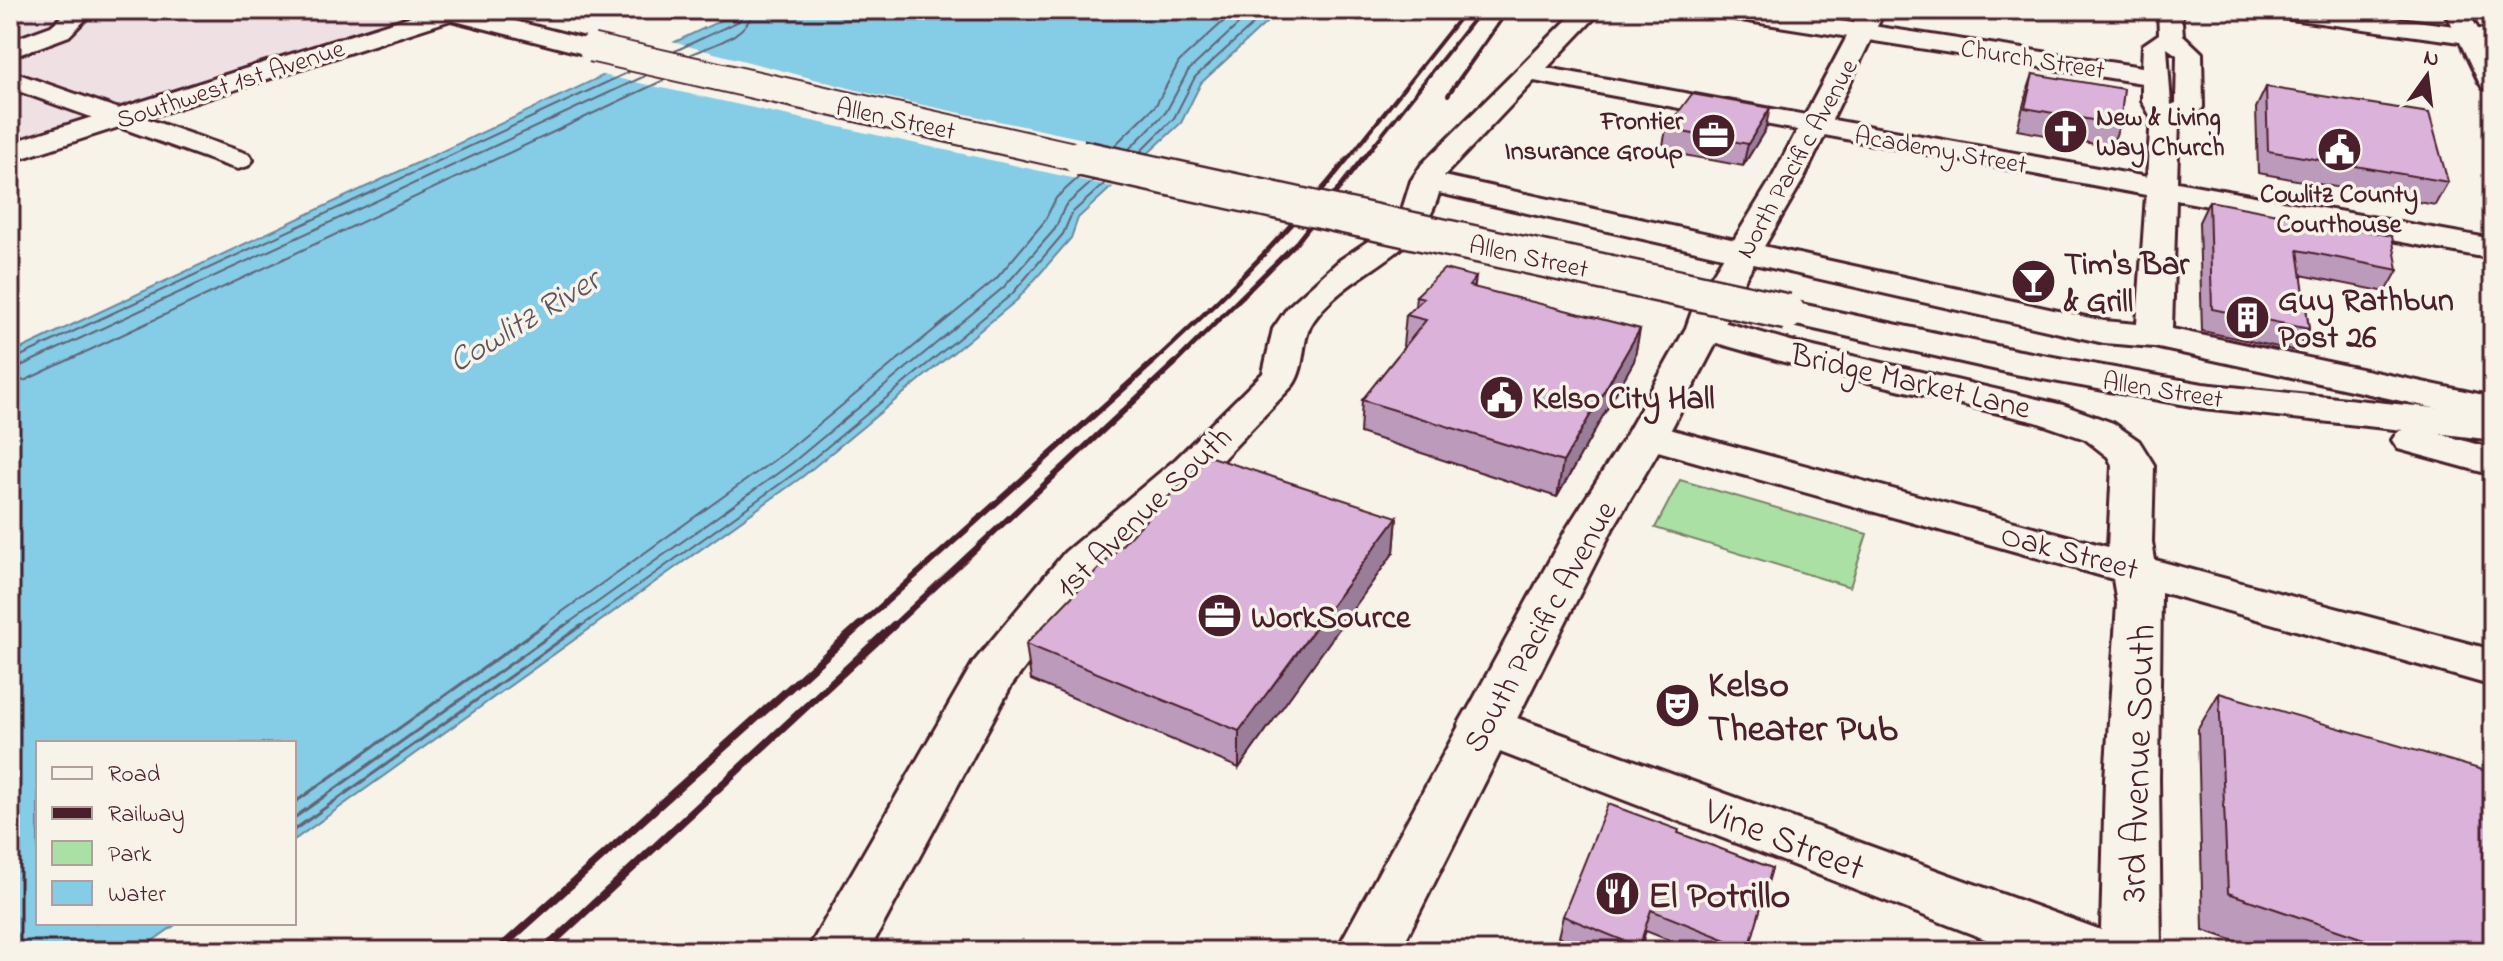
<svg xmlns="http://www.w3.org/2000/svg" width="2503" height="961" font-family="'Indie Flower',sans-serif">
  <rect width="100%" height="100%" fill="#f7f3e8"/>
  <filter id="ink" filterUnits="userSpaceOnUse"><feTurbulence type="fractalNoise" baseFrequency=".0125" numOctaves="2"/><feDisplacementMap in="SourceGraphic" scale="16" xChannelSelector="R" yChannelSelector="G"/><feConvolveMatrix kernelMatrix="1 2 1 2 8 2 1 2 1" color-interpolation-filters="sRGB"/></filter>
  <g filter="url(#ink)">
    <path fill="#efe0e4" d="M10 10H429L10 142Z"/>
    <path fill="#aae0a3" stroke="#7a8067" stroke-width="2" d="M1680 480 1867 534 1850 587 1655 528Z"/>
    <path fill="#85cce6" stroke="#6d879b" stroke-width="2" d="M743 10H1280L1201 83 1181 123 1078 218 1071 238 1017 300 802 477 294 840V743H38V923H178L138 951H10V354Z"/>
    <path fill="#f7f3e8" d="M668 41 876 95 1155 154 1118 188 598 74Z"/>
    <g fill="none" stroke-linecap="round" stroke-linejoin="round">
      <path stroke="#626476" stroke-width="2" d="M675 51 739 21 744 10
        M691 54C715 44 746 37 754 10
        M1114 146 1156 105 1179 62 1236 10
        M1129 149 1166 112 1188 71 1254 10
        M1141 151 1174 118 1195 77 1269 10
        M10 361 629 72
        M10 371 645 76
        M10 383 26 380 664 80
        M541 627 784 453 996 279 1044 222 1056 198 1078 178
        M563 627 792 463 1004 287 1055 229 1065 206 1093 181
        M580 627 798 471 1012 294 1063 234 1072 213 1105 183"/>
      <path stroke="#626476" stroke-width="3" d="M294 803 544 625
        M294 818 565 625
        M294 830 582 625"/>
      <defs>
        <path id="minor" d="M1577 10H1602L1547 68 2147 177 2151 117 2142 101V83L1722 17 1714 15 1710 10H1767L2142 67 2143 45 2159 34 2158 11 2181 10 2183 35 2202 53 2203 107 2199 113 2179 121 2177 182 2493 239V259L2176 200 2172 329 2493 397V421L2154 347 2104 343 1439 193C1422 258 1351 268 1314 320 1300 339 1307 365 1293 385L1206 477 1097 572 1011 686 869 951H807L973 663 1065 552 1176 459 1263 373 1273 329 1288 307 1340 260 1392 225 1401 213 1411 181 1422 164ZM2167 48 2177 55 2176 103 2171 105ZM1534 81 2146 195 2137 324 2104 321 1444 176Z
          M2443 10H2467L2482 36 2479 41H2461Z
          M10 71 248 154 253 160 248 166 238 169 228 166 10 88Z
          M1705 317 1805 345 2063 405 2113 423 2139 441 2154 465 2152 542 2155 560 2493 650V686L2161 592 2159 779 2161 951H2016L1466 739 1458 725 1466 711 1484 706 2101 930 2105 779 2117 604 2113 579 1633 444 1627 435 1633 426 1647 423 2108 547 2112 465 2108 457 2085 439 2036 422 1784 362 1692 336 1687 328 1692 320Z"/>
        <path id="tertiary" d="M69 10H95L69 36 10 58V41L51 26Z
          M1861 10H1885L1804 178 1731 303 1724 328 1668 435 1613 528 1400 951H1336L1567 528 1626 435 1686 328 1695 303 1772 178Z"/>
        <path id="secondary" d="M418 10H471L601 43 605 48 601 53 592 56 451 20 10 162V143L418 14Z
          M1787 301 2015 350 2203 384 2493 414V440L2437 433 2493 449V475L2398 449 2392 440 2398 431 2403 430 2203 408 2015 374 1774 320 1769 312 1774 304Z"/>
        <path id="primary" d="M2264 10H2331L2493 31V47L2488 46 2493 56V90L2483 88 2479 82 2460 42 2276 17 2267 15Z"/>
      </defs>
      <use href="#minor" stroke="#4a1f2b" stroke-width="6"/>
      <use href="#tertiary" stroke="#4a1f2b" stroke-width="6"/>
      <use href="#secondary" stroke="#4a1f2b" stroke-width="6"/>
      <use href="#primary" stroke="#4a1f2b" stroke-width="6"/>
      <use href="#minor" fill="#f7f3e8" fill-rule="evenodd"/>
      <use href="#tertiary" fill="#f7f3e8" fill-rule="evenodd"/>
      <use href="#secondary" fill="#f7f3e8" fill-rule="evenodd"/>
      <use href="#primary" fill="#f7f3e8" fill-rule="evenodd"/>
      <path stroke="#4a1f2b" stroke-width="4" d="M1448 95 1508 10
        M1347 160 1466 10
        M1362 160 1481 10"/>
      <path stroke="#4a1f2b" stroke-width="5" d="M1150 365C1220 301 1289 233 1348 158
        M1173 365 1297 242 1363 158"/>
      <path stroke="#4a1f2b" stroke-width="6" d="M858 627 1152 363
        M892 627 1175 363"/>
      <path stroke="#4a1f2b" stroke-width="8" d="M497 951 860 625
        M543 951 894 625"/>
      <defs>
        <path id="secondary-bridge-far1" d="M592 48 1089 160"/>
        <path id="secondary-bridge" d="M1080 158 1787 312"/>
      </defs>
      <use href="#secondary-bridge-far1" stroke="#4a1f2b" stroke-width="31" stroke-linecap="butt"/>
      <use href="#secondary-bridge" stroke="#4a1f2b" stroke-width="40" stroke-linecap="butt"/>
      <use href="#secondary-bridge-far1" stroke="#f7f3e8" stroke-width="27"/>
      <use href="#secondary-bridge" stroke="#f7f3e8" stroke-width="35"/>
    </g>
    <path fill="#bc9abb" stroke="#4a1f2b" stroke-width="2" d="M2033 74 2120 125 2111 147 2017 130 2026 95Z
      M2266 87 2448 182 2435 205 2258 173 2256 108Z
      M1666 129 1765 130 1743 166 1662 151Z
      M2209 201 2398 270 2386 292 2301 275 2309 329 2297 351 2202 331 2199 222Z
      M1475 288 1640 329 1634 361 1557 497 1360 433 1362 400 1404 347 1403 346 1406 315 1415 306 1416 296Z
      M1397 517 1394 552 1239 768 1031 680 1026 644Z
      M2219 693 2493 951H2263L2203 930 2198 729Z
      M1678 833 1772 868 1748 951H1696L1646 931 1639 951H1593L1558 937 1563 916Z"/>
    <path fill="#997d99" stroke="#4a1f2b" stroke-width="2" d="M1770 108 1765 130 1743 166 1748 144Z
      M1476 277 1472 308 1469 286Z
      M1640 329 1634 361 1557 497 1563 462Z
      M1397 517 1394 552 1239 768V731Z"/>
    <path fill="#dbb3da" stroke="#4a1f2b" stroke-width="2" d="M2033 74 2124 89 2120 125 2025 108Z
      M2266 87 2429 113 2448 182 2268 151Z
      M1692 94 1770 108 1748 144 1666 129Z
      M2209 201 2392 236 2398 270 2298 250 2309 329 2212 309Z
      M1444 269 1476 277 1469 286 1640 329 1563 462 1362 400 1426 320 1406 315 1424 298 1416 296Z
      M1208 456 1397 517 1239 731 1026 644Z
      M2219 693 2493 773V951H2399L2228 893Z
      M1608 804 1679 830 1678 833 1772 868 1749 949 1651 910 1639 947 1563 916Z"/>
  </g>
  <defs>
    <symbol id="church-disc" viewBox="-11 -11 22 22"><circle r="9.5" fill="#4a1f2b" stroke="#f7f3e8"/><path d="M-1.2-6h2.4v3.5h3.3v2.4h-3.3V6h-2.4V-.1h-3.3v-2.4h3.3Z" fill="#fff"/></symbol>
    <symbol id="office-disc" viewBox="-11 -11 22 22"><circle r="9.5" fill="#4a1f2b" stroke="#f7f3e8"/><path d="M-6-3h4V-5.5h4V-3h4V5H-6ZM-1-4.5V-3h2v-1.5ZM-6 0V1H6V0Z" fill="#fff"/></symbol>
    <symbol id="civic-disc" viewBox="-11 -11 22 22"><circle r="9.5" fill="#4a1f2b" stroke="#f7f3e8"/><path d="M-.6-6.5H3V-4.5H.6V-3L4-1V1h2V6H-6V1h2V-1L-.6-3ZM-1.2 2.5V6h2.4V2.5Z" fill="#fff"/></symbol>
    <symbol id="bar-disc" viewBox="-11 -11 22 22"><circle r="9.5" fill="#4a1f2b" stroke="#f7f3e8"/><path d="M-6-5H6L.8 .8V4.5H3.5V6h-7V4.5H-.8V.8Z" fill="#fff"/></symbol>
    <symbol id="building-disc" viewBox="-11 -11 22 22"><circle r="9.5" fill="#4a1f2b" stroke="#f7f3e8"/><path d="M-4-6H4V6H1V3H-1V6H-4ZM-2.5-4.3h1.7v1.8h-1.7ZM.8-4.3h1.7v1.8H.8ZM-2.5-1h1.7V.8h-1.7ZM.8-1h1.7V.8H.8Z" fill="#fff"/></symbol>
    <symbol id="theatre-disc" viewBox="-11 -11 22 22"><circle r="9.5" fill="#4a1f2b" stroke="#f7f3e8"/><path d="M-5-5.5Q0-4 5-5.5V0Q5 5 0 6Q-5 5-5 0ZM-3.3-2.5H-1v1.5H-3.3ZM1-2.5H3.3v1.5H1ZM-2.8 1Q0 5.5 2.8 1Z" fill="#fff"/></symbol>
    <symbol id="restaurant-disc" viewBox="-11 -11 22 22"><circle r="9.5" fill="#4a1f2b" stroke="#f7f3e8"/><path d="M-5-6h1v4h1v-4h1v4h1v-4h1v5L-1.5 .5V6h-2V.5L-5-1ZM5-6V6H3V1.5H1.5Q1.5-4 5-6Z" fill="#fff"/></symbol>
  </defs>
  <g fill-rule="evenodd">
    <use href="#church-disc" x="2040" y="106" width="51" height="51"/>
    <use href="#office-disc" x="1688" y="110" width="51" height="51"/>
    <use href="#civic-disc" x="2314" y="124" width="51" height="51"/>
    <use href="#bar-disc" x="2008" y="256" width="51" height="51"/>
    <use href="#building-disc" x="2222" y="292" width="51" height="51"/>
    <use href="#civic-disc" x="1476" y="372" width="51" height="51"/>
    <use href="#office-disc" x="1194" y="590" width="51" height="51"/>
    <use href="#theatre-disc" x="1652" y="680" width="51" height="51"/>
    <use href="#restaurant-disc" x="1592" y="868" width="51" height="51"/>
  </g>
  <g text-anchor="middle" stroke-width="7" stroke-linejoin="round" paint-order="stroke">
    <g font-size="26" fill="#4a1f2b" stroke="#f7f3e8">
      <text transform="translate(2033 58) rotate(9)" y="9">Church Street</text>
      <text transform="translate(230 83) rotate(-18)" y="9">Southwest 1st Avenue</text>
      <text transform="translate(896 118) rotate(12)" y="9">Allen Street</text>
      <text transform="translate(1941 149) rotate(10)" y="9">Academy Street</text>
      <text transform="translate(1796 158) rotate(-61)" y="9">North Pacific Avenue</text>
      <text transform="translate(1529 256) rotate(12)" y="9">Allen Street</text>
      <text transform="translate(2163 389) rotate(9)" y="9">Allen Street</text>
    </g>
    <g font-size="26" font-weight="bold" fill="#4a1f2b" stroke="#f7f3e8" text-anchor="start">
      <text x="2096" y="125">New &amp; Living<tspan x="2096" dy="30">Way Church</tspan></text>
      <text x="1683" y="129" text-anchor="end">Frontier<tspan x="1683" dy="30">Insurance Group</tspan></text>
      <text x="2339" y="202" text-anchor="middle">Cowlitz County<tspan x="2339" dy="30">Courthouse</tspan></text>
    </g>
    <g font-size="32" font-weight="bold" fill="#4a1f2b" stroke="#f7f3e8" text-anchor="start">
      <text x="2064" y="274">Tim's Bar<tspan x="2064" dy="37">&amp; Grill</tspan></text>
      <text x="2278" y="310">Guy Rathbun<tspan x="2278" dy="37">Post 26</tspan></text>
      <text x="1532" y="408">Kelso City Hall</text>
      <text x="1251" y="627">WorkSource</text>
    </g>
    <g font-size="32" fill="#4a1f2b" stroke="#f7f3e8">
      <text transform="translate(1911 380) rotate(13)" y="11">Bridge Market Lane</text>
      <text transform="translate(1143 511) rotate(-44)" y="11">1st Avenue South</text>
      <text transform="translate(2070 551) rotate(15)" y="11">Oak Street</text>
      <text transform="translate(1539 626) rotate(-61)" y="11">South Pacific Avenue</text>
    </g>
    <g font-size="34" font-style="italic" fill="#5c5363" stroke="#f7f3e8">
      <text transform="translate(523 319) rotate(-31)" y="12">Cowlitz River</text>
    </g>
    <g font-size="38" font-weight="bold" fill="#4a1f2b" stroke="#f7f3e8" text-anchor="start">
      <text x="1708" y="696">Kelso<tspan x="1708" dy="44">Theater Pub</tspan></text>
      <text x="1648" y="907">El Potrillo</text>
    </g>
    <g font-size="38" fill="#4a1f2b" stroke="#f7f3e8">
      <text transform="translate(2136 763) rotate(-88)" y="13">3rd Avenue South</text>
      <text transform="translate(1785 838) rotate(21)" y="13">Vine Street</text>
    </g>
  </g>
  <rect width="2503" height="961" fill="none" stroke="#f7f3e8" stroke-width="40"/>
  <rect x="20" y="20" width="2463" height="921" fill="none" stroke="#4a1f2b" stroke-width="3" filter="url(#ink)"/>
  <rect x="36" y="741" width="260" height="184" fill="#f7f3e8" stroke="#b29e9c" stroke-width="2"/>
  <rect x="52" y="767" width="40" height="12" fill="#f7f3e8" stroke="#b29e9c" stroke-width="2"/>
  <text x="108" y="781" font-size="24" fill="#4a1f2b">Road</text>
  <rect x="52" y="807" width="40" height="12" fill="#4a1f2b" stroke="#b29e9c" stroke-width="2"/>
  <text x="108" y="821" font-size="24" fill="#4a1f2b">Railway</text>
  <rect x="52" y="841" width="40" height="24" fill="#aae0a3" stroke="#b29e9c" stroke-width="2"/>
  <text x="108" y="861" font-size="24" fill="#4a1f2b">Park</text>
  <rect x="52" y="881" width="40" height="24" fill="#85cce6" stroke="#b29e9c" stroke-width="2"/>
  <text x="108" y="901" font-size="24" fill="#4a1f2b">Water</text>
  <g transform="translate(2427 76) rotate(14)" stroke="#f7f3e8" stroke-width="6" paint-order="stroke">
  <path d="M0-6L14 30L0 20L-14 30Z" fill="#4a1f2b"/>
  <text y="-12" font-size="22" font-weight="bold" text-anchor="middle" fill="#4a1f2b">N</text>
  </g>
</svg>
